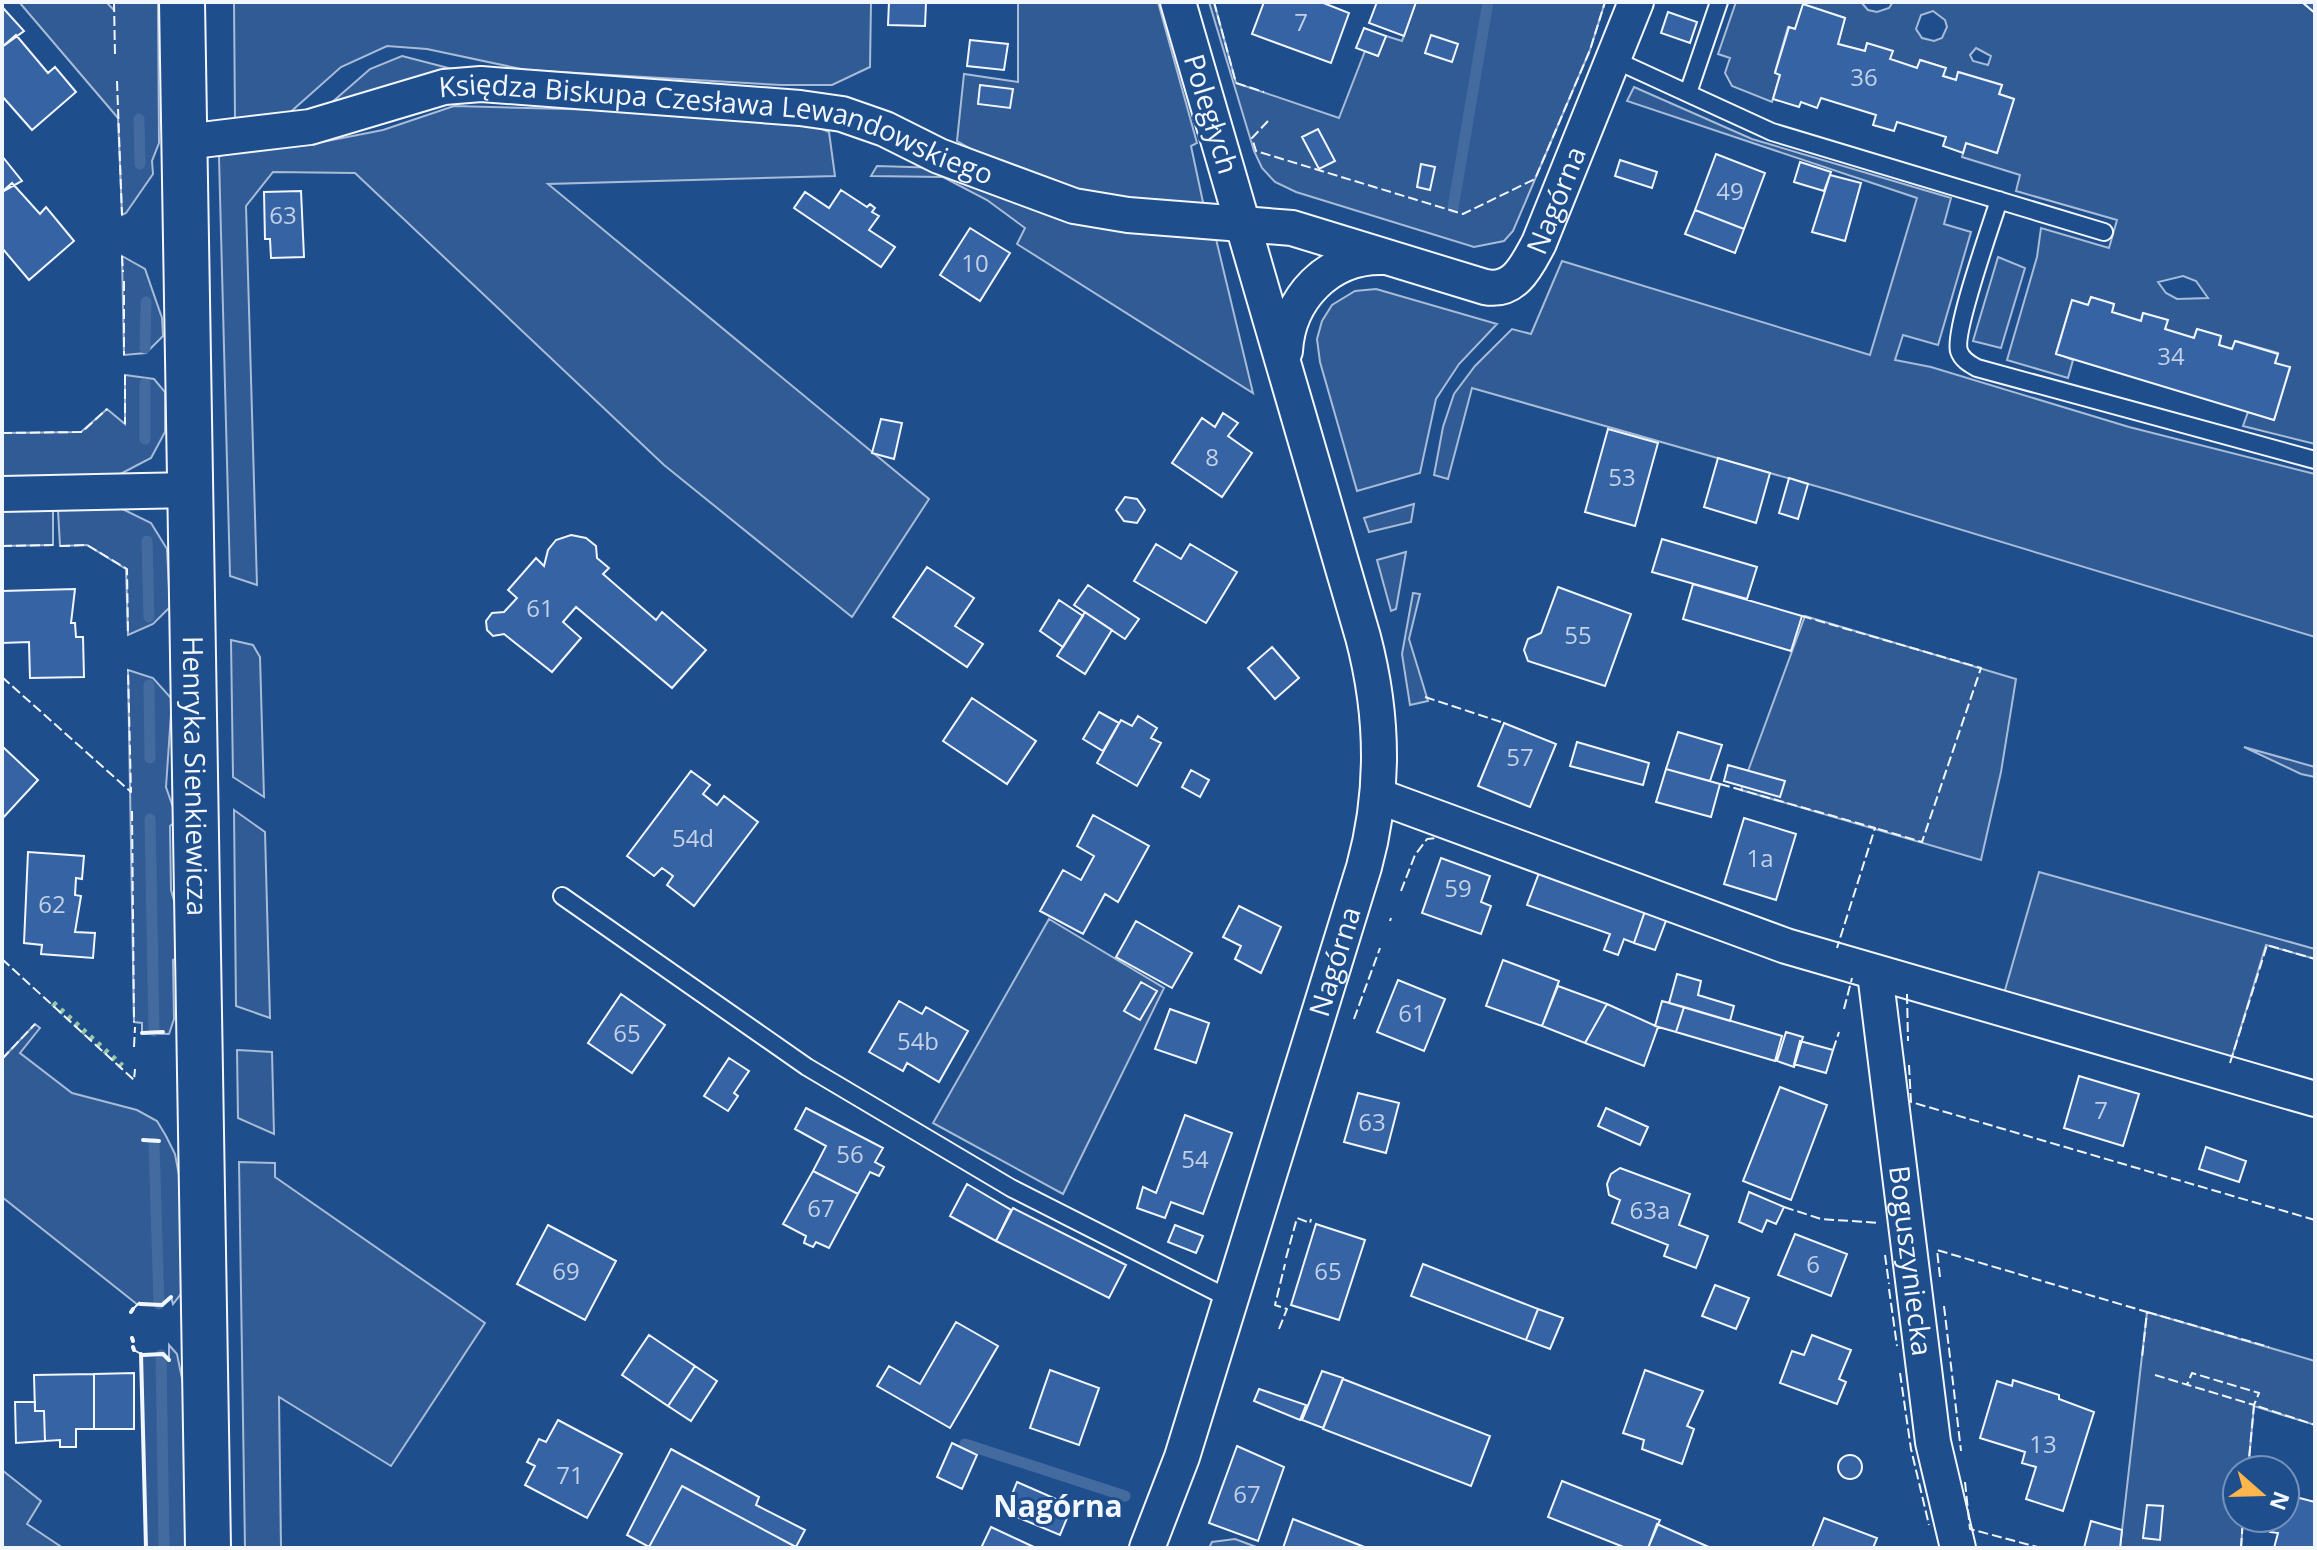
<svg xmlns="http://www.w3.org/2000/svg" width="2317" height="1550" font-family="'Open Sans',sans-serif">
  <rect width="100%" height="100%" fill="#1f4e8c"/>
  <path fill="#305b95" stroke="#a8bbd7" stroke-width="2" fill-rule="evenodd" d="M19 2H106L114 10V2H158L159 143 152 161 153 174 126 213 122 215 118 118Z
    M234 2H871L870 67 832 85H781L526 70 427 49 387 46 341 67 286 116 235 120Z
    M1018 2H1158L1197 143 1191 146 1204 207 1090 197 1005 168 957 141 964 74 1018 82Z
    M1209 2H1214L1236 83 1339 118 1365 51 1378 56 1386 36 1402 41 1416 2H1605L1590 50 1513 231 1504 241 1474 247 1296 192 1275 182 1262 168 1254 151Z
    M1736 2H1861L1868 10 1877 12 1889 8 1893 2H2302L2315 13V444L2243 426 2248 412 2274 420 2290 368 2275 363 2278 353 2236 341 2232 349 2219 345 2221 336 2197 329 2194 338 2165 329 2167 320 2143 313 2141 321 2112 312 2114 304 2091 297 2088 305 2072 300 2056 353 2073 360 2068 378 2007 360 2037 257 2041 228 2109 248 2117 220 2016 191 2020 175 1962 157 1966 143 1997 153 2014 99 1999 94 2002 85 1959 72 1956 80 1943 76 1945 68 1921 60 1917 68 1890 59 1867 44 1865 51 1838 44 1845 18 1803 5 1795 29 1788 27 1775 72 1780 75 1772 102 1732 86 1725 73 1730 58 1718 54ZM1933 11 1945 20 1947 27 1942 38 1934 41 1922 38 1916 29 1921 15ZM1976 48 1991 56 1988 65 1973 61 1970 55ZM2183 276 2196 281 2208 298 2177 299 2166 293 2158 282Z
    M402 56 483 77 322 111 370 69Z
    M1634 87 1752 139 1951 198 1944 224 1971 232 1938 345 1903 335 1895 360 1931 367 2129 427 2315 474V637L1840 493 1472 388 1448 479 1434 475 1443 427 1454 394 1475 366 1512 329 1531 334 1562 261 1870 355 1917 198 1627 101Z
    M454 106 788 115 829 132 835 176 548 184 929 499 852 617 664 465 355 173 273 172 246 206 257 585 230 576 219 157 223 154 327 141 383 130Z
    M877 166 943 168 1216 239 1253 393 1017 244 1025 228 987 200 943 177 871 176Z
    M122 256 145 269 162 318 163 336 146 353 124 355Z
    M1998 257 2025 268 2001 348 1973 341Z
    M1376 289 1497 324 1459 364 1436 399 1420 473 1357 491 1320 362 1317 339 1322 321 1332 305 1355 291Z
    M125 375 154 379 165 392V432L151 458 107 481 2 484V433L81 432 107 409 125 424Z
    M108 502 151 523 167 549 170 607 153 624 128 635 126 569 87 545 60 546 58 510 53 511V545L2 546V504Z
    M1414 504 1411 522 1369 532 1364 518Z
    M1406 552 1396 609 1391 611 1377 560Z
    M1413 593 1420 594 1409 639 1428 701 1410 705 1402 654Z
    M1805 616 2016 679 2001 772 1981 860 1741 790Z
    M231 640 253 645 260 657 264 797 233 777Z
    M128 670 153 678 172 699 166 787 175 813V822L170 826 171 890 178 914V957L173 960 174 1019 169 1034 142 1033V1023L134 1022Z
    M2244 747 2315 767V777L2301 774Z
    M234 810 265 832 270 1018 236 1006Z
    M2039 872 2315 949V959L2266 945 2230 1063 2003 997Z
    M1049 919 1164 988 1063 1194 933 1123Z
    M35 1024 40 1028 20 1053 72 1093 137 1110 157 1121 166 1136 175 1154 182 1191 184 1290 173 1304 171 1297 162 1305H138L2 1197V1059Z
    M237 1050 272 1052 274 1134 238 1118Z
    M239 1162 275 1163V1177L485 1323 391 1466 279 1397 281 1548H245Z
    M2147 1312 2315 1361V1425L2254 1406 2248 1470H2237V1518H2243L2241 1548H2120Z
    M169 1345 177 1354 186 1398 188 1548H146L141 1354H163L169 1359Z
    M2 1470 41 1501 27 1524 63 1548H2Z
    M1235 1539 1259 1548H1209L1212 1542Z"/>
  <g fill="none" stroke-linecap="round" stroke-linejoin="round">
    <path stroke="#446ba0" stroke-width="11" d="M139 119 140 164
      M1453 208 1488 2
      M145 348 146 302
      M145 384V439
      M147 541 149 617
      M149 685 150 758
      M150 819 154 1031
      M154 1143 159 1304
      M161 1355 164 1548
      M965 1444 1125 1496"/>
  </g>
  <path fill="#3563a3" stroke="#f2f6ff" stroke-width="2" d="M889 2H953L926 3 925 26 888 25Z
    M1264 2H1321L1349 13 1331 63 1252 34Z
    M1377 2H1416L1404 36 1369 23Z
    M2302 2H2315V13Z
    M1803 4 1845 18 1838 44 1865 51 1867 43 1893 51 1890 59 1917 68 1920 60 1946 68 1943 76 1956 80 1958 72 2002 85 1999 94 2014 99 1997 153 1966 143 1963 153 1943 146 1946 137 1897 122 1894 131 1873 125 1876 115 1821 98 1817 108 1801 102 1799 107 1773 99 1780 75 1775 73 1789 27 1795 29Z
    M4 9 24 31 2 47V11Z
    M1668 12 1697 22 1690 43 1661 33Z
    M1364 28 1386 36 1378 56 1356 48Z
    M16 35 48 73 55 67 76 92 32 130 2 96V47Z
    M1431 35 1458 44 1452 62 1425 53Z
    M970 40 1008 44 1004 70 967 66Z
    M980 85 1013 89 1010 108 978 104Z
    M1318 129 1335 161 1319 169 1302 137Z
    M1716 154 1765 173 1744 229 1695 210Z
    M2 156 22 181 2 192Z
    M1620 160 1657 172 1652 188 1615 176Z
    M1800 162 1831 172 1824 191 1794 182Z
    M1421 164 1435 167 1430 190 1417 187Z
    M1830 175 1861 183 1845 241 1812 232Z
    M12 183 40 214 46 207 74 241 29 280 2 248V192Z
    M841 190 867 207 870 204 875 208 872 212 879 216 869 230 895 247 881 267 794 208 805 192 829 208Z
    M301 191 304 257 271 258 270 239H265L264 192Z
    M1695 210 1744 229 1735 253 1685 234Z
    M970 228 1010 253 980 301 940 275Z
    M2091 297 2114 304 2112 312 2141 321 2143 313 2168 320 2165 329 2194 338 2197 329 2221 336 2219 345 2232 349 2235 341 2278 354 2275 363 2290 367 2274 420 2056 354 2072 300 2088 305Z
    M1223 413 1238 423 1228 436 1252 453 1222 497 1172 463 1202 418 1215 427Z
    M881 419 902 423 894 459 872 453Z
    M1608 429 1658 443 1635 526 1585 512Z
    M1718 458 1770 473 1756 523 1704 507Z
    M1789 478 1808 484 1798 519 1779 513Z
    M1125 497 1137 499 1145 510 1137 523 1124 521 1116 510Z
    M571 535 586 538 596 546 597 558 609 568 603 574 656 620 662 612 706 650 672 688 576 607 563 622 581 638 552 672 504 634 493 636 487 630 486 621 492 613 504 612 517 598 508 590 536 558 544 566 548 550 556 540Z
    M1662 539 1757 567 1747 599 1652 572Z
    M1156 544 1181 559 1190 544 1237 572 1206 623 1134 581Z
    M927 567 974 598 955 626 983 644 967 667 893 617Z
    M1693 584 1802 616 1791 651 1683 619Z
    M1088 585 1139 619 1125 639 1074 605Z
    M1558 587 1631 614 1605 686 1528 661 1524 650 1528 639 1541 633Z
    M75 589 71 623H75L76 637H83L84 677 30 678 29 642 2 643V591Z
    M1059 600 1083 616 1063 647 1040 631Z
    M1085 612 1112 630 1085 674 1057 656Z
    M1272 647 1299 678 1275 699 1248 668Z
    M972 698 1036 741 1007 784 943 741Z
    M1099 712 1119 723 1103 751 1083 739Z
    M1138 716 1157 728 1151 738 1161 743 1137 786 1097 763 1121 720 1132 726Z
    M1504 723 1556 744 1530 807 1478 786Z
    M1678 732 1722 745 1710 781 1666 769Z
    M1577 742 1649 763 1643 785 1570 766Z
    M3 747 38 780 2 819V747Z
    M1728 765 1785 781 1780 797 1724 781Z
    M1666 769 1720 784 1711 817 1656 802Z
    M1191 770 1209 780 1200 797 1182 787Z
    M691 771 710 785 703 794 717 805 724 796 758 822 694 906 667 885 673 876 662 868 654 876 627 856Z
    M1093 815 1149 846 1118 902 1105 894 1083 934 1040 911 1063 870 1081 880 1094 856 1077 846Z
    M1744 818 1796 834 1776 900 1724 884Z
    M28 852 84 856 82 879 76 878 75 895 81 896 75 932 95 933 93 958 41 954 42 945 24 943Z
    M1441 858 1490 876 1481 902 1491 906 1481 934 1422 913Z
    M1539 873 1645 911 1634 943 1624 939 1618 955 1604 950 1610 934 1527 905Z
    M1239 906 1281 927 1261 973 1235 959 1241 946 1223 937Z
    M1645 911 1667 918 1655 950 1634 943Z
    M1136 921 1192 953 1172 988 1116 957Z
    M1503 960 1559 981 1542 1026 1486 1006Z
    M1677 974 1701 981 1698 995 1734 1006 1730 1021 1669 1003Z
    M1398 980 1445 999 1424 1051 1377 1032Z
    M1141 982 1157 991 1140 1020 1124 1011Z
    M1558 986 1607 1004 1585 1043 1542 1026Z
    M621 994 665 1025 632 1073 588 1043Z
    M899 1001 922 1014 926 1007 968 1031 939 1082 907 1063 903 1071 869 1052Z
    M1662 1001 1684 1007 1676 1032 1655 1026Z
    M1607 1004 1658 1027 1644 1066 1585 1043Z
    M1684 1007 1782 1036 1775 1061 1676 1032Z
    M1170 1009 1209 1023 1196 1063 1155 1049Z
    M1786 1032 1803 1037 1794 1067 1777 1061Z
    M1800 1041 1833 1050 1826 1073 1794 1064Z
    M729 1058 749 1071 734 1093 738 1096 728 1111 704 1096Z
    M2079 1076 2139 1094 2123 1146 2064 1128Z
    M1780 1087 1827 1105 1791 1200 1743 1181Z
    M1358 1093 1399 1103 1386 1153 1344 1142Z
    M806 1108 883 1148 875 1162 884 1167 879 1176 870 1172 858 1194 813 1171 826 1146 795 1129Z
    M1606 1108 1648 1127 1640 1145 1598 1126Z
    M1185 1115 1232 1133 1203 1214 1171 1202 1165 1218 1137 1208 1143 1187 1156 1193Z
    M2206 1147 2246 1161 2239 1182 2199 1169Z
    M1620 1168 1690 1194 1679 1225 1708 1236 1696 1268 1664 1256 1668 1245 1612 1223 1620 1200 1609 1195 1607 1184 1611 1174Z
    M813 1171 858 1194 829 1248 816 1242 813 1247 804 1243 806 1236 783 1224Z
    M967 1184 1011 1210 996 1241 950 1216Z
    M1749 1192 1784 1207 1776 1224 1767 1220 1762 1232 1739 1222Z
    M1013 1208 1126 1265 1109 1298 996 1241Z
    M1316 1224 1365 1240 1339 1320 1291 1305Z
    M548 1225 616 1261 585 1320 517 1284Z
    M1175 1225 1203 1236 1196 1253 1168 1242Z
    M1795 1234 1847 1254 1831 1296 1778 1275Z
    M1423 1264 1538 1309 1526 1340 1411 1296Z
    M1715 1285 1749 1298 1736 1329 1702 1316Z
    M1538 1309 1563 1318 1550 1349 1526 1340Z
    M956 1322 998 1346 950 1428 877 1386 889 1366 920 1384Z
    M649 1335 695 1366 668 1406 622 1375Z
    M1812 1335 1851 1350 1839 1379 1846 1382 1837 1404 1780 1383 1792 1351 1804 1355Z
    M695 1366 717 1381 691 1421 668 1406Z
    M1050 1370 1099 1388 1079 1445 1030 1428Z
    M1645 1370 1703 1391 1687 1426 1694 1429 1682 1464 1642 1449 1644 1440 1623 1433Z
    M1322 1371 1343 1378 1323 1428 1302 1420Z
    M134 1373V1429H94V1374Z
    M94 1374V1429H76V1447H60V1440L45 1441 44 1411H35L34 1375Z
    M1343 1379 1490 1436 1471 1486 1323 1429Z
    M2013 1380 2059 1395V1399L2094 1412 2063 1511 2026 1499 2036 1467 2022 1463 2025 1452 1980 1438 1997 1381 2012 1386Z
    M1259 1389 1306 1405 1300 1420 1254 1401Z
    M15 1402H35V1411H44L45 1441 16 1443Z
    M558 1420 622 1454 587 1518 525 1485 535 1466 527 1462 539 1439 546 1442Z
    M952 1443 977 1455 962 1489 937 1477Z
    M1237 1446 1284 1467 1258 1541 1209 1523Z
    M671 1449 759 1497 756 1505 805 1530 796 1547 682 1486 649 1547 627 1535Z
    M1838 1467a12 12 0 1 1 24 0a12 12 0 1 1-24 0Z
    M1562 1481 1660 1520 1648 1548H1626L1548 1517Z
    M1017 1482 1072 1506 1060 1535 1005 1512Z
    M682 1486 796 1547V1548L649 1547Z
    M2288 1495 2315 1502V1548H2274L2278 1533 2270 1532 2274 1518H2285Z
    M2147 1505 2163 1506 2160 1540 2143 1538Z
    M1824 1518 1877 1538 1873 1548H1812Z
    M1293 1519 1367 1548H1283Z
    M2091 1521 2122 1530 2120 1548H2084Z
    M1657 1524 1711 1548H1648Z
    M991 1527 1036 1548H981Z"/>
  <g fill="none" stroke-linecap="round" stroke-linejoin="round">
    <defs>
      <path id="lane" d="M1615 60 1772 132 2104 232
        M1688 93 1719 2
        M1999 200C1991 226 1953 332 1959 351 1962 360 1970 364 1977 368L2315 460
        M562 896 807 1067 1011 1188 1232 1300"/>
      <g id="street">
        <path id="s1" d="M185 142 310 127 444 87 481 84 800 108 842 114 885 129 939 156 1074 206 1128 215 1292 228 1485 287C1515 293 1527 265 1539 243L1636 2"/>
        <path d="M1285 351C1288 299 1328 256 1382 257"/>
        <path d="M2 494 190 490"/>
        <path d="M1378 796 1786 946 2315 1099"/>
        <path id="s2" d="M1875 973 1933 1442 1958 1548"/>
        <path id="s3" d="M1147 1548 1182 1457 1364 867C1385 791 1383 713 1363 637L1178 2"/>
      </g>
      <g id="secondary">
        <path id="s4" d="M182 2 208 1548"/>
      </g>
    </defs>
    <use href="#lane" stroke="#f2f6ff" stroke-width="20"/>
    <use href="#street" stroke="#f2f6ff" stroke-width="38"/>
    <use href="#secondary" stroke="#f2f6ff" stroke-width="48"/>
    <use href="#lane" stroke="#1f4e8c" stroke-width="16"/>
    <use href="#street" stroke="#1f4e8c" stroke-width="34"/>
    <use href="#secondary" stroke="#1f4e8c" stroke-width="44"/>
    <path stroke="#97c8a6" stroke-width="6" stroke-dasharray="4 6" stroke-linecap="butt" d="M53 1003 122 1066"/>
    <path stroke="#f2f6ff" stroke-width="2" stroke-dasharray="10 4" stroke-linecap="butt" d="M114 2 115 55
      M1214 2 1236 83 1264 92
      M117 81 122 215
      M1268 121 1252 138 1256 151 1463 214 1535 179 1590 50 1605 2
      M122 256 123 272
      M124 281V355
      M125 375V424
      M2 433 82 432 107 409
      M2 546 53 545
      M60 546 87 545 127 569 128 635
      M1802 616 1981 668 1922 842 1875 828
      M2 677 131 792 128 670
      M1425 697 1504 723
      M1720 784 1875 828 1837 948
      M132 811 134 1022
      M1401 891 1415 855 1427 839 1436 838
      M1390 921 1391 918
      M2 959 134 1080 135 1069
      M1907 994 1908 1041
      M1844 1009 1852 978
      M1354 1019 1380 948
      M134 1047 135 1027
      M1833 1050 1839 1032
      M2 1059 35 1024
      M2230 1063 2267 945 2315 959
      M1909 1065 1911 1102 2315 1220
      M1784 1207 1821 1219 1880 1223
      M1885 1255 1889 1284
      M1286 1258 1297 1218 1310 1223 1311 1219
      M1940 1277 1937 1250 2147 1312 2142 1358
      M1889 1289 1897 1346
      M1944 1306 1961 1451
      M133 1309 140 1302
      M2147 1312 2269 1347
      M1279 1329 1287 1309 1275 1305 1285 1264
      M134 1350 141 1354
      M1900 1373 1911 1449 1929 1525
      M2155 1375 2254 1405 2259 1393 2192 1373 2187 1385
      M2248 1470 2254 1405 2315 1425
      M1965 1482 1970 1529 2041 1548
      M2241 1548 2243 1518"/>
    <path stroke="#f2f6ff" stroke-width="4" d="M142 1033 163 1032
      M143 1140 159 1141
      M141 1304 162 1305 171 1297
      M131 1312 133 1309
      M132 1338 133 1341
      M133 1347 134 1350
      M141 1354 146 1548
      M143 1355 163 1354 169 1360"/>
  </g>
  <g text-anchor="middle" stroke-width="6" stroke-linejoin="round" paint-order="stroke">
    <g font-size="24" fill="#c3d1e8">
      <text x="1301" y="31">7</text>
      <text x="1864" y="86">36</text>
      <text x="1730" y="200">49</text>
      <text x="283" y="224">63</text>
      <text x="975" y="272">10</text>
      <text x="2171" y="365">34</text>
      <text x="1212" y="466">8</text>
      <text x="1622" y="486">53</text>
      <text x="540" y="617">61</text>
      <text x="1578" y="644">55</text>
      <text x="1520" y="766">57</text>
      <text x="693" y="847">54d</text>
      <text x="1760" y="867">1a</text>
      <text x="1458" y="897">59</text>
      <text x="52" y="913">62</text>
      <text x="1412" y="1022">61</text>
      <text x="627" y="1042">65</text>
      <text x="918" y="1050">54b</text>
      <text x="2101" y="1119">7</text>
      <text x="1372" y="1131">63</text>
      <text x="850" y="1163">56</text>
      <text x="1195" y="1168">54</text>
      <text x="821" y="1217">67</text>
      <text x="1650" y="1219">63a</text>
      <text x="1813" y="1273">6</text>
      <text x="566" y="1280">69</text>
      <text x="1328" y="1280">65</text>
      <text x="2043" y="1453">13</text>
      <text x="570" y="1484">71</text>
      <text x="1247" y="1503">67</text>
    </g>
    <g font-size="28" fill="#f2f6ff" stroke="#1f4e8c">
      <text transform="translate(1211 114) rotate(73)" y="10">Poległych</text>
      <text dy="10" stroke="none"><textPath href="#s1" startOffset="544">Księdza Biskupa Czesława Lewandowskiego</textPath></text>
      <text dy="10" stroke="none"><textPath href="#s1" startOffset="1458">Nagórna</textPath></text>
      <text dy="10" stroke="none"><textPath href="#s4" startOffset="774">Henryka Sienkiewicza</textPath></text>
      <text dy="10" stroke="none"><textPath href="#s3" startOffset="616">Nagórna</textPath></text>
      <text dy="10" stroke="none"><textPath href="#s2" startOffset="290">Boguszyniecka</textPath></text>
    </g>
    <g font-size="30" font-weight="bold" fill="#f2f6ff" stroke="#1f4e8c">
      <text x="1058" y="1517">Nagórna</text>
    </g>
  </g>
  <rect width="2317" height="1550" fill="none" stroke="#f2f6ff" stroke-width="8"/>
  <g transform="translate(2261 1494) rotate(110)"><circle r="38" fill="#1f4e8c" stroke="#7391ba" stroke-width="2"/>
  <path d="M0-6L14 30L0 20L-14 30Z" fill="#ffb74d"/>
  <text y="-12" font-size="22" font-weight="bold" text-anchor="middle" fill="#f2f6ff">N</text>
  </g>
</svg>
